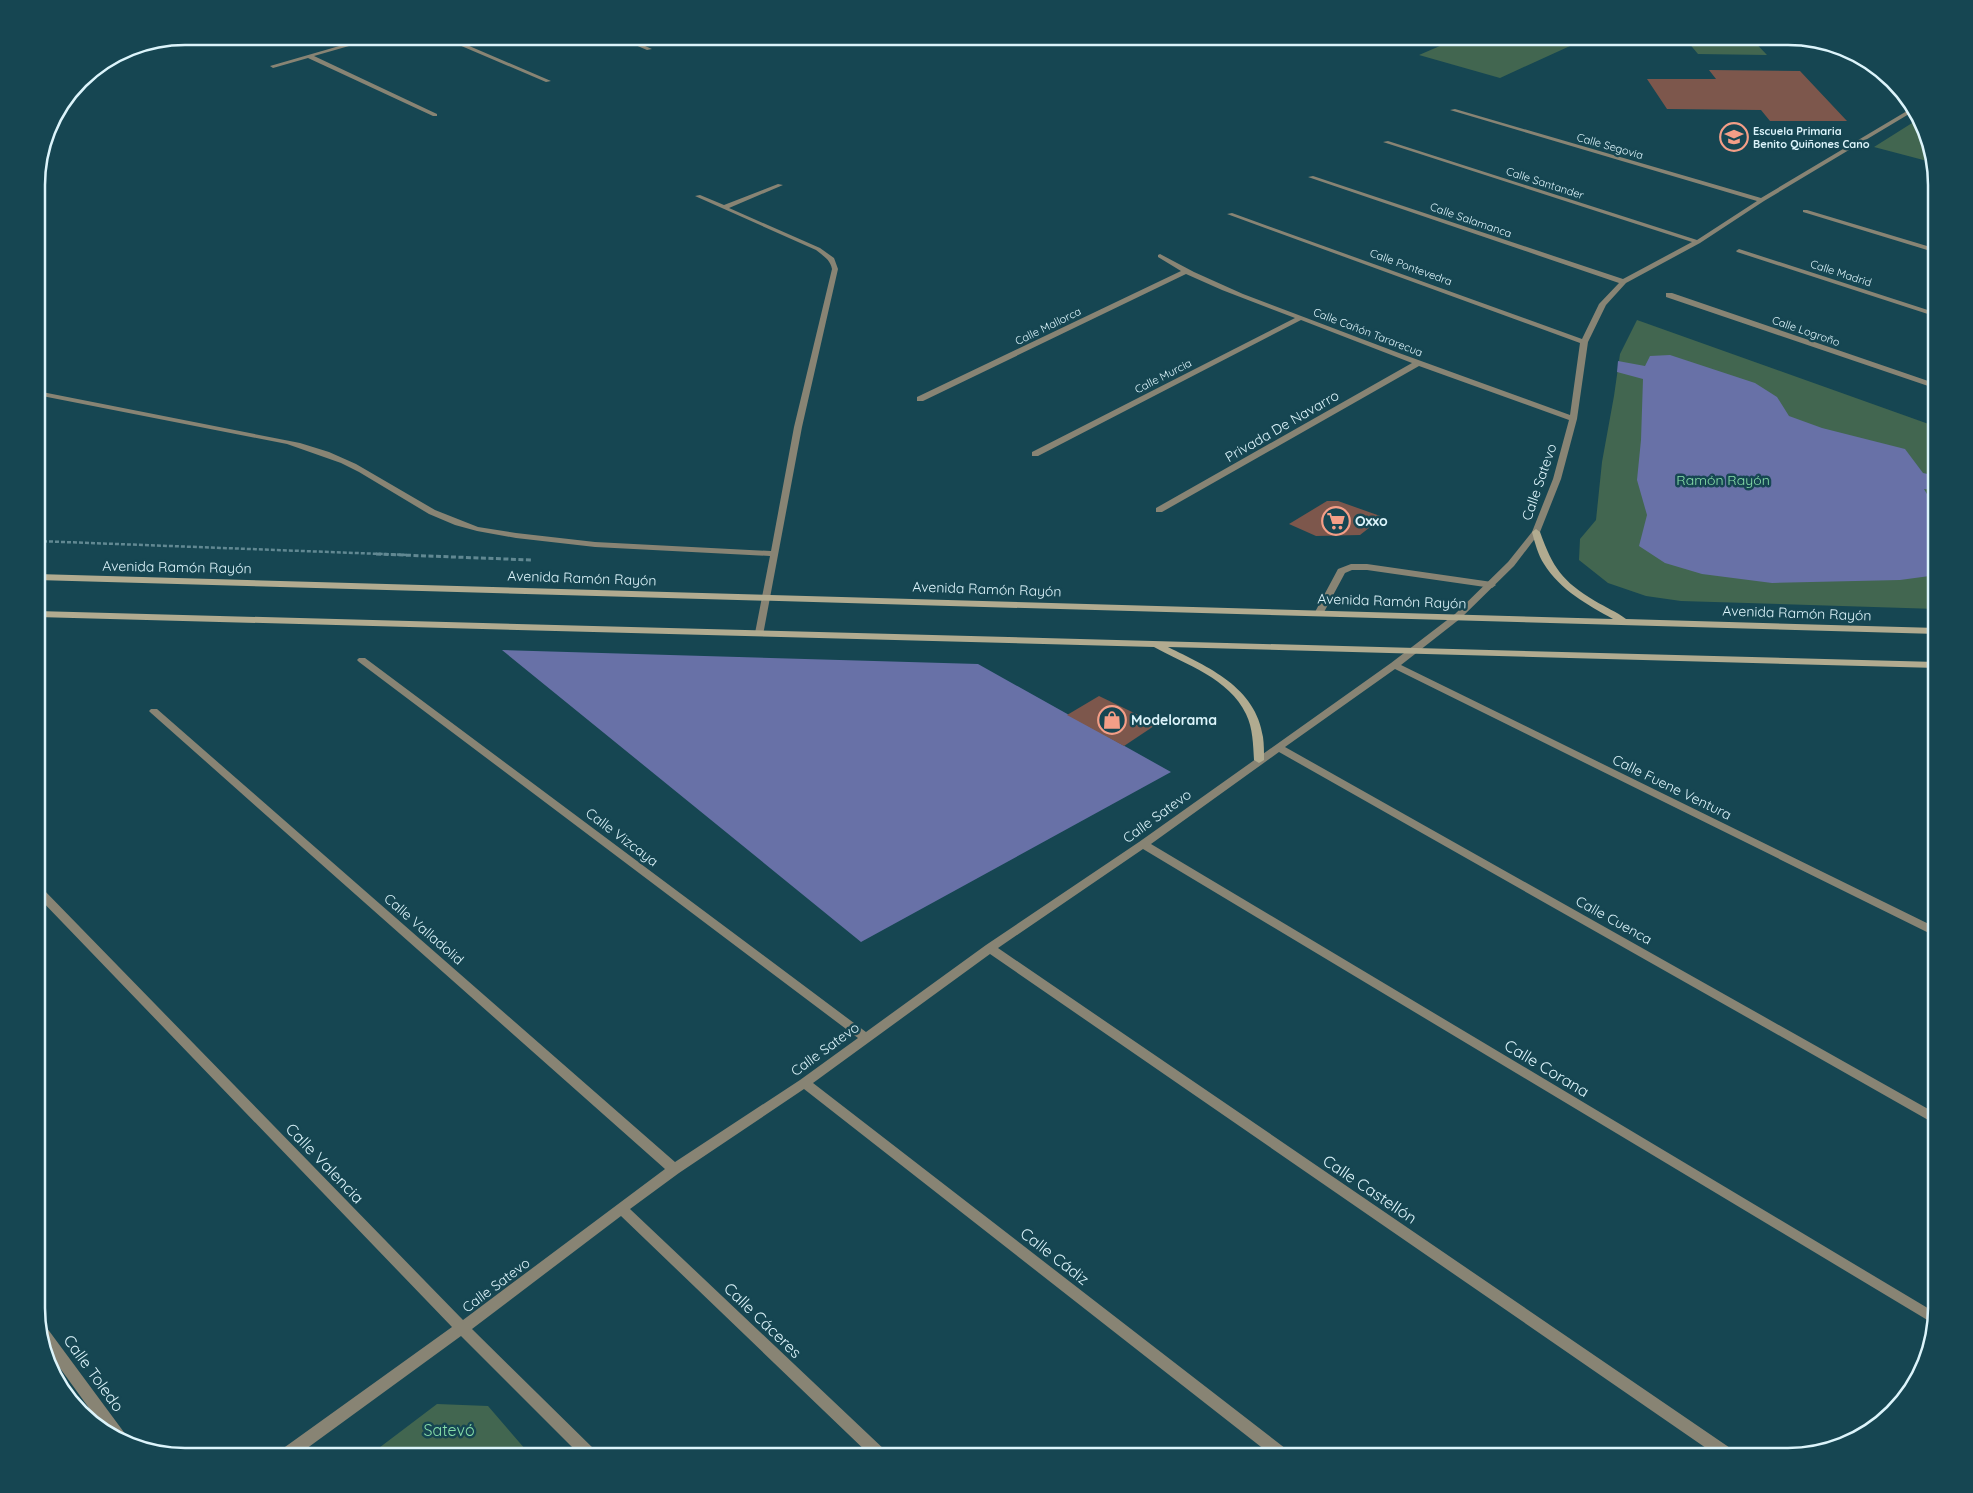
<svg xmlns="http://www.w3.org/2000/svg" width="1973" height="1493" font-family="Quicksand,sans-serif">
  <rect width="100%" height="100%" fill="#164652"/>
  <path fill="#426650" d="M1463 36H1564L1581 41 1500 78 1419 55Z
    M1683 36H1749L1767 55 1698 54Z
    M1920 118 1931 162 1874 147Z
    M1637 320 1937 427V609L1681 601 1646 596 1608 583 1579 560 1580 539 1596 520 1602 462 1614 396 1620 354Z
    M437 1404 488 1406 532 1457H367Z"/>
  <path fill="#6871a7" d="M1670 355 1755 383 1777 397 1789 416 1822 428 1905 449 1923 473 1937 476V491L1924 489 1937 511V575L1900 580 1772 583 1702 574 1665 563 1639 546 1647 515 1637 480 1641 440 1643 379 1617 372 1618 361 1645 366 1650 356Z
    M502 650 978 664 1171 772 861 942Z"/>
  <path fill="#7d574c" d="M1709 70 1800 71 1847 121H1770L1761 110 1667 109 1647 79H1716Z
    M1327 501H1338L1383 517 1360 535 1316 536 1289 524Z
    M1099 696 1157 724 1124 746 1067 715Z"/>
  <g fill="none" stroke-linecap="round" stroke-linejoin="round">
    <path stroke="#618892" stroke-width="2.5" stroke-dasharray="4 2" stroke-linecap="butt" d="M37 541 409 555"/>
    <path stroke="#618892" stroke-width="3" stroke-dasharray="5 2.5" stroke-linecap="butt" d="M376 554 532 560"/>
    <path fill="#888474" fill-rule="evenodd" d="M1351 564H1367L1492 582 1496 585 1492 588 1367 570H1352L1345 573 1323 614H1317L1315 612 1338 569Z"/>
    <path fill="#888474" fill-rule="evenodd" d="M374 36H384L314 56 437 114V116H433L308 58 273 68 270 66Z
      M438 36H446L551 81 546 82Z
      M614 36H622L652 49 647 50Z
      M135 46V48L126 49Z
      M1912 108 1914 111 1764 201 1700 243 1626 283 1606 305 1588 342 1577 419 1561 479 1540 532 1514 566 1461 618 1401 665 1937 928V937L1395 669 1285 747 1937 1114V1125L1279 752 1151 844 1936 1313 1934 1324 1143 849 998 948 1736 1452 1738 1457H1719L990 954 813 1083 1290 1452 1292 1457H1274L804 1089 679 1173 630 1209 887 1452 889 1457H872L621 1216 472 1329 597 1452 599 1457H582L461 1336 295 1457H276L278 1452 452 1327 37 896V886L41 887 463 1320 665 1169 151 713 149 711 151 709H157L675 1162 800 1080 858 1038 359 662 357 660 359 658H365L866 1032 986 945 1139 842 1391 663 1455 614 1508 562 1532 532 1553 479 1569 420 1419 366 1162 512H1156V508L1412 363 1301 320 1038 456H1032V452L1295 318 1222 290 1186 274 923 401H917V397L1181 271 1158 257V255L1160 254 1194 272 1243 294 1399 353 1570 415 1580 343 1227 214 1232 213 1582 339 1599 304 1619 283 1308 177 1313 176 1623 279 1692 242 1383 142 1388 141 1697 240 1757 201 1450 110 1455 109 1761 198Z
      M778 184 783 185 729 208 820 248 834 258 838 269 802 427 763 635 760 636 755 633 770 556 595 547 516 538 477 531 455 525 429 514 359 472 341 463 287 444 37 395V391L300 443 329 452 356 464 435 510 478 527 516 533 595 542 771 551 794 427 832 269C830 259 823 256 816 250L695 196 700 195 724 205Z
      M1803 210H1807L1937 249V253L1803 212Z
      M1739 249 1937 313V317L1737 252 1736 251Z
      M1666 293H1672L1937 384V389L1666 297Z
      M38 1323 44 1324 126 1435 128 1440 127 1443 107 1433 44 1346Z"/>
    <path fill="#b1ab90" fill-rule="evenodd" d="M1536 529 1540 532C1553 568 1562 581 1595 601 1605 607 1617 612 1626 619L1937 628V634L37 580V574L1613 619C1588 605 1560 590 1544 564 1538 555 1535 543 1532 532Z
      M37 611 1937 662V668L1168 647C1208 667 1256 687 1263 737 1264 744 1264 752 1264 760L1259 763 1254 760C1253 745 1253 728 1246 714 1229 678 1186 665 1154 647L37 617Z"/>
  </g>
  <defs>
    <symbol id="school-ring" viewBox="-11 -11 22 22"><circle r="9.5" fill="#164652" stroke="#f49e87" stroke-width="1.5"/><path d="M0-5L7-2L0 1L-7-2ZM-4 1L0 2.5L4 1V4Q0 6-4 4Z" fill="#f49e87"/></symbol>
    <symbol id="supermarket-ring" viewBox="-11 -11 22 22"><circle r="9.5" fill="#164652" stroke="#f49e87" stroke-width="1.5"/><path d="M-6-5.5h2.5l.6 2H6L4.5 2H-2.5L-4.4-4H-6ZM-1.5 3.2a1.3 1.3 0 1 0 .1 0ZM3 3.2a1.3 1.3 0 1 0 .1 0Z" fill="#f49e87"/></symbol>
    <symbol id="shop-ring" viewBox="-11 -11 22 22"><circle r="9.5" fill="#164652" stroke="#f49e87" stroke-width="1.5"/><path d="M-5-2.5h2.3a2.7 3.5 0 0 1 5.4 0H5L5.5 6h-11ZM-1.5-2.5h3a1.5 2.3 0 0 0-3 0Z" fill="#f49e87"/></symbol>
  </defs>
  <g fill-rule="evenodd">
    <use href="#school-ring" x="1718" y="121" width="32" height="32"/>
    <use href="#supermarket-ring" x="1320" y="505" width="32" height="32"/>
    <use href="#shop-ring" x="1096" y="704" width="32" height="32"/>
  </g>
  <g text-anchor="middle" stroke-width="5" stroke-linejoin="round" paint-order="stroke">
    <g font-size="11" font-weight="bold" fill="#dcf4fb" stroke="#164652" text-anchor="start">
      <text x="1753" y="135">Escuela Primaria<tspan x="1753" dy="13">Benito Quiñones Cano</tspan></text>
    </g>
    <g font-size="11" fill="#dcf4fb" stroke="#164652">
      <text transform="translate(1610 146) rotate(16)" y="4">Calle Segovia</text>
      <text transform="translate(1545 183) rotate(18)" y="4">Calle Santander</text>
      <text transform="translate(1471 220) rotate(19)" y="4">Calle Salamanca</text>
      <text transform="translate(1411 267) rotate(20)" y="4">Calle Pontevedra</text>
      <text transform="translate(1841 273) rotate(18)" y="4">Calle Madrid</text>
      <text transform="translate(1048 326) rotate(-26)" y="4">Calle Mallorca</text>
      <text transform="translate(1806 331) rotate(19)" y="4">Calle Logroño</text>
      <text transform="translate(1368 332) rotate(21)" y="4">Calle Cañón Tararecua</text>
      <text transform="translate(1163 376) rotate(-27)" y="4">Calle Murcia</text>
    </g>
    <g font-size="14" fill="#dcf4fb" stroke="#164652">
      <text transform="translate(1282 426) rotate(-30)" y="5">Privada De Navarro</text>
      <text transform="translate(1539 482) rotate(-71)" y="5">Calle Satevo</text>
      <text transform="translate(177 567) rotate(1)" y="5">Avenida Ramón Rayón</text>
      <text transform="translate(582 578) rotate(2)" y="5">Avenida Ramón Rayón</text>
      <text transform="translate(987 589) rotate(2)" y="5">Avenida Ramón Rayón</text>
      <text transform="translate(1392 601) rotate(2)" y="5">Avenida Ramón Rayón</text>
      <text transform="translate(1797 613) rotate(2)" y="5">Avenida Ramón Rayón</text>
      <text transform="translate(1672 787) rotate(26)" y="5">Calle Fuene Ventura</text>
      <text transform="translate(1157 816) rotate(-36)" y="5">Calle Satevo</text>
      <text transform="translate(622 837) rotate(37)" y="5">Calle Vizcaya</text>
      <text transform="translate(1614 920) rotate(29)" y="5">Calle Cuenca</text>
      <text transform="translate(424 929) rotate(41)" y="5">Calle Valladolid</text>
      <text transform="translate(825 1049) rotate(-36)" y="5">Calle Satevo</text>
      <text transform="translate(496 1285) rotate(-37)" y="5">Calle Satevo</text>
    </g>
    <g font-size="14" fill="#87dea9" stroke="#164652">
      <text x="1723" y="485">Ramón Rayón</text>
    </g>
    <g font-size="14" font-weight="bold" fill="#dcf4fb" stroke="#164652" text-anchor="start">
      <text x="1355" y="526">Oxxo</text>
      <text x="1131" y="725">Modelorama</text>
    </g>
    <g font-size="16" fill="#dcf4fb" stroke="#164652">
      <text transform="translate(1547 1068) rotate(31)" y="6">Calle Corana</text>
      <text transform="translate(325 1163) rotate(46)" y="6">Calle Valencia</text>
      <text transform="translate(1370 1189) rotate(34)" y="6">Calle Castellón</text>
      <text transform="translate(1055 1256) rotate(38)" y="6">Calle Cádiz</text>
      <text transform="translate(763 1320) rotate(44)" y="6">Calle Cáceres</text>
      <text transform="translate(94 1373) rotate(54)" y="6">Calle Toledo</text>
    </g>
    <g font-size="16" fill="#87dea9" stroke="#164652">
      <text x="449" y="1436">Satevó</text>
    </g>
  </g>
  <path d="M0 0H1973V1493H0ZM185 45H1788A140 140 0 0 1 1928 185V1308A140 140 0 0 1 1788 1448H185A140 140 0 0 1 45 1308V185A140 140 0 0 1 185 45Z" fill="#164652" fill-rule="evenodd"/>
  <path fill="none" stroke="#dcf4fb" stroke-width="2.5" d="M185 45H1788A140 140 0 0 1 1928 185V1308A140 140 0 0 1 1788 1448H185A140 140 0 0 1 45 1308V185A140 140 0 0 1 185 45Z"/>
</svg>
